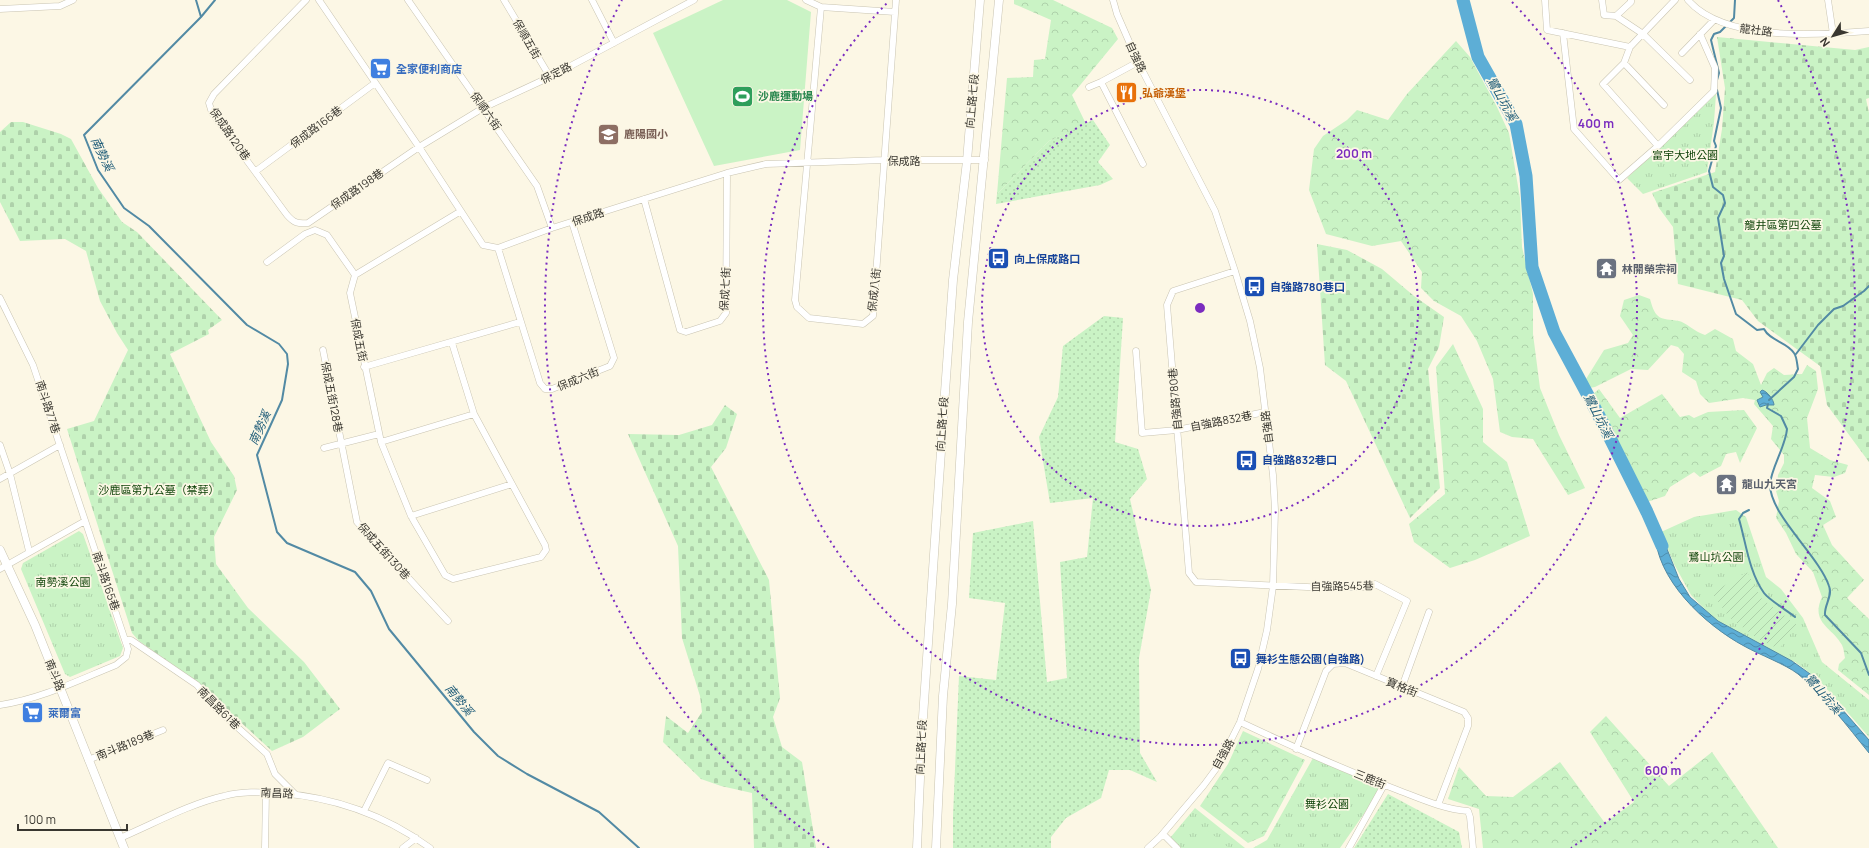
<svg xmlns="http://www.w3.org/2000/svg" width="1869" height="848" font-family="Manrope,'Noto Sans TC',sans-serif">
  <defs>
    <pattern id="grass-dots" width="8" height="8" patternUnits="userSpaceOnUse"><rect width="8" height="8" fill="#caf3c5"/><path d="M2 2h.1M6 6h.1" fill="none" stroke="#aed1aa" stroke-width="1.8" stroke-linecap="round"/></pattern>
    <pattern id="forest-crowns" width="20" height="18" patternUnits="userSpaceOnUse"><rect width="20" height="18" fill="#caf3c5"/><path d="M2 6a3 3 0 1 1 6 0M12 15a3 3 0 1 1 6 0" fill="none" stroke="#aed1aa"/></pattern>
    <pattern id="cemetery-stones" width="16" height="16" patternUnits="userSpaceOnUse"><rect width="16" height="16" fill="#caf3c5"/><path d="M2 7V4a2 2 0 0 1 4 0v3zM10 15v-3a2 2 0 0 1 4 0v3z" fill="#aed1aa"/></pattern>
    <pattern id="park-tufts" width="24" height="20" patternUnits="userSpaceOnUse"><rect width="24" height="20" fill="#caf3c5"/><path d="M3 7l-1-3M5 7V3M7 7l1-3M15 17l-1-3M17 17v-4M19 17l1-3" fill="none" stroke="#aed1aa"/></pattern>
    <pattern id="garden-furrows" width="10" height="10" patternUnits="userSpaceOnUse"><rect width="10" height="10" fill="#caf3c5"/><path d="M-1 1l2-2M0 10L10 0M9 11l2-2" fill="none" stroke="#aed1aa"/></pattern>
    <pattern id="water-waves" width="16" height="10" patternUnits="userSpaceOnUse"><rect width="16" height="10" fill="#5daed6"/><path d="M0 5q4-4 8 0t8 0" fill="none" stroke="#4e8eae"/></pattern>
  </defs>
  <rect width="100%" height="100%" fill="#fcf7e5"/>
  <path fill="url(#grass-dots)" d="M1093 120 1110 145 1098 162 1113 179 1100 185 996 204 997 194 1049 141Z
    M1104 316 1123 318 1115 442 1138 449 1147 479 1130 499 1151 590 1139 658 1140 753 1157 782 1130 770H1109L1101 798 1066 818 1051 837V848H953V816L959 676 996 680 1005 603 969 598 973 533 1033 521 1047 682 1067 678 1060 562 1087 557 1093 498 1050 503 1039 437 1058 397 1063 346Z
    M1388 794 1459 832 1462 848H1354Z"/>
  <path fill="url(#forest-crowns)" d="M1014 0H1053L1112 28 1118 39 1072 95 1086 124 1049 141 997 194 1007 78 1033 77 1034 60 1045 59 1051 20 1014 4Z
    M1456 41 1470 57 1497 107 1509 133 1520 198 1522 247 1533 294V334L1540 388 1559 435 1585 488 1568 495 1533 439 1512 437 1500 432 1493 379 1477 341 1461 316 1434 301 1421 288 1422 272 1401 241 1372 246 1326 234 1309 190 1314 149 1323 136 1347 120 1357 110 1388 120 1407 94Z
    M1639 295 1650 299C1656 321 1660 318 1679 321 1685 322 1695 332 1705 335L1715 329 1733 339 1736 351 1753 364 1761 385 1767 373 1774 368 1784 375 1802 374 1807 365 1816 371 1818 389 1807 418 1810 448 1830 460 1848 465 1845 473 1834 477 1815 475 1812 488 1830 501 1836 517 1823 525 1832 545 1864 580 1847 598 1869 619V695L1838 670 1839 664 1845 658C1844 654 1844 649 1842 645 1832 627 1810 623 1822 597L1813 572 1796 554 1786 533 1776 518 1779 501 1776 491 1778 475 1784 463V455L1771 439 1773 426 1754 404 1755 400 1743 398 1709 403 1700 394 1696 381 1682 372 1684 354 1678 347 1671 345 1648 370 1631 369 1595 387 1589 388 1586 379 1604 350 1628 343 1633 335 1620 316 1624 300Z
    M1453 344 1483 409V442L1507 462 1530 536 1475 560 1450 568 1414 542 1409 524 1445 494 1436 367Z
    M1599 389 1620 418 1662 394 1680 417 1689 415 1694 418 1708 412 1744 410 1757 428 1740 463 1736 452 1726 454 1721 466 1700 477 1694 472 1670 487 1665 496 1647 502 1593 394Z
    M1606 716 1669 786 1712 752 1778 848H1483L1479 809 1448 799 1459 767 1486 796 1513 797 1560 762 1605 823 1634 802 1590 732Z
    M1243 731 1305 760 1264 836 1248 843 1200 806 1228 764Z"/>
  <path fill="url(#cemetery-stones)" d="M1717 37 1855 50 1869 47V98L1866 99 1869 113V462L1827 405 1820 366 1758 321 1742 300 1678 284 1673 227 1659 208 1652 193 1715 172 1722 129 1725 88Z
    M11 122H23L61 134 71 139 98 188 122 222 137 232 222 320 208 330 209 334 170 354 211 442 234 476 237 490 214 537 216 564 248 608 304 662 340 709 303 737 272 751 198 683 139 641 132 633 67 429 94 421 128 350 117 333 100 301 86 251 65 239 20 241 0 202V132Z
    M1317 244 1347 250 1382 269 1414 296 1444 317 1439 347 1428 369 1440 488 1410 518 1346 381 1325 365Z
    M725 405 737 414 726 448 711 467 769 580 780 698 773 717 782 747 802 762 816 848H754L752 793 721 786 701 779 663 742 666 716 688 733 702 712 700 696 682 638 678 546 628 434 679 435 712 425Z"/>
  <path fill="url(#park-tufts)" d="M1716 94 1714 122 1707 172 1643 194 1627 178Z
    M1736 510 1746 517 1766 577 1781 589 1803 618 1822 662 1869 700V737L1818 679 1795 662 1757 645 1721 626 1691 595 1674 564 1661 532 1694 517Z
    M79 531 83 534 123 648 120 656 70 677 65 674 21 569 23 563Z
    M1313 758 1384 785 1340 848H1253L1267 840Z
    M1195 808 1245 848H1181L1170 838Z"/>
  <path fill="url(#garden-furrows)" d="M1747 572 1761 598 1797 625 1779 649 1758 639 1729 617 1712 593Z"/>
  <path fill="#caf3c5" d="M723 0H787L811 12 800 150 714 166 653 33Z
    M1204 827 1229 848H1192L1189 845Z"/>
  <path fill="url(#water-waves)" stroke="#528aa4" d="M1762 390C1767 391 1774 400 1774 405H1766L1760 407 1757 400 1763 397 1760 392Z
    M1655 531 1667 549 1679 579 1690 597 1718 621 1792 661 1813 676 1869 740V753C1847 726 1825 696 1798 674 1785 664 1760 655 1744 646 1705 625 1655 579 1655 531Z"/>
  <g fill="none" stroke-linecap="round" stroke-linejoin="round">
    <path stroke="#528aa4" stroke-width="2" d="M196 0 201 17
      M215 0 201 17 84 135 98 170 124 208 149 226 247 325 279 344 287 354 288 364 282 400 257 455 277 532 287 543 355 572 371 591 389 629 474 732 498 756 527 774 599 812 639 848
      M1729 23 1734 18 1735 0
      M1717 80 1719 73 1711 40 1714 34 1720 32 1726 26
      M1717 90 1721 108 1714 141 1716 146 1709 171 1713 187 1723 195 1725 203 1718 218 1724 256 1721 263 1724 279 1736 314 1757 330 1764 329C1770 341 1787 342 1794 353 1797 357 1797 364 1798 369L1794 377 1769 400
      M1796 354 1818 325 1834 309 1843 306 1864 291 1869 286
      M1768 404 1767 408 1781 416 1787 429C1786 445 1771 469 1770 484 1769 514 1819 556 1829 586 1833 596 1824 605 1825 615L1861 653 1869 675
      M1749 510 1743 513 1739 519C1746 543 1749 572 1764 593 1769 600 1788 611 1795 617"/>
    <path stroke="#5daed6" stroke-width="13" d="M1463 0 1478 57 1516 124 1526 176 1532 267 1554 332 1598 414 1647 512 1662 546"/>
    <defs>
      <path id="street" d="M306 0 214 94 209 103 212 113 287 215C294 223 298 224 308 223L419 147 483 108 550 77 694 0
        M319 0 419 147 483 245 498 248 552 228 644 199 727 173 766 164 884 160H985
        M408 0 537 186 552 228
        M504 0 550 77
        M592 0 614 43
        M806 0 821 7 895 12
        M1113 0 1117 14 1138 62 1215 211 1235 271 1250 321 1260 368 1273 475 1275 510 1273 586 1267 630 1258 669 1240 722 1218 766 1204 785 1160 837 1148 848
        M1545 0 1547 30 1630 47
        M1602 0 1604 15 1616 16
        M1688 0C1724 42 1818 35 1869 31
        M1828 0 1833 34
        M821 7 795 300 797 307 809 318 863 324 873 316 896 0
        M0 9 60 6 73 0
        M1616 16 1643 34 1690 80
        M1616 16 1631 2V0
        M1563 33 1574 129 1619 180 1658 146 1714 91 1715 68 1700 34
        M1682 53 1714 20
        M1624 63 1664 105
        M1101 82 1143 164
        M1089 87 1101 82 1138 62
        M1658 146 1603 84 1624 63 1630 47 1675 0
        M256 171 375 83
        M644 199 680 330 686 332 720 321 726 313 727 173
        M498 248 540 383 545 389H552L610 366 614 358 572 222
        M267 262 305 234 315 230 327 235 355 275
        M1235 271 1173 291 1167 305 1189 573 1196 582 1328 588 1366 587 1375 584 1407 601 1376 676
        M0 298 33 365 128 649 126 657 116 665C79 680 41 699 0 705
        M452 343 474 414 545 545 546 550 541 557 453 579 445 575 411 516 381 442 350 293 355 275 461 211
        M323 350 357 522 448 621
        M1136 351 1142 433 1177 430 1265 412
        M364 367 520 322
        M381 442 474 414
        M0 445 10 474 29 551
        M324 448 379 434
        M0 479 60 445
        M411 516 512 484
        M0 569 85 521
        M126 640H131L197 685 216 708 267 754 275 774 295 794
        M1402 687 1429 612
        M1240 722C1291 746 1342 769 1395 789 1419 798 1442 809 1468 811L1470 817 1473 848
        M1296 749 1326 671 1333 664 1345 663 1464 712 1468 718V726L1438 805
        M88 760 163 730
        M364 811 388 763 427 780
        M1163 834 1177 848
        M120 838C153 824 189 804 224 796 242 791 260 792 278 793 334 797 385 815 430 848
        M265 848 266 792
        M403 848 416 838
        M1349 848 1384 785"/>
      <path id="secondary" d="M0 550 35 625 124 848
        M917 848 922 732 945 392 953 280 967 161 980 0
        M936 848 943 696 952 604 968 322 999 0"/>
    </defs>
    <use href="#street" stroke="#c9c4b2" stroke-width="7"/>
    <use href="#secondary" stroke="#c9c4b2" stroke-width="9"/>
    <use href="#street" stroke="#fff" stroke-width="6"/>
    <use href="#secondary" stroke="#fff" stroke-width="8"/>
  </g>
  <g fill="none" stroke="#7b2cbf" stroke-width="2" stroke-dasharray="2 4">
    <circle cx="1200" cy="308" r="218"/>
    <path d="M1512 2A437 437 0 1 1 888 2"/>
    <path d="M829 848A655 655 0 0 1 622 0M1778 0A655 655 0 0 1 1571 848"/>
  </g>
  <defs>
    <symbol id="supermarket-square" viewBox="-11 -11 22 22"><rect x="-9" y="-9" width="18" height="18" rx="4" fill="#3f7fe0" stroke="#fcf7e5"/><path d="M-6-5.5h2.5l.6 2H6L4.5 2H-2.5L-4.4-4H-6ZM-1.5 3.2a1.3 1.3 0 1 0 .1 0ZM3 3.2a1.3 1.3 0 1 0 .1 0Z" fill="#fff"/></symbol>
    <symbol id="restaurant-square" viewBox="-11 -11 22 22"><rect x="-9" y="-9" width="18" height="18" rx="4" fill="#e8710a" stroke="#fcf7e5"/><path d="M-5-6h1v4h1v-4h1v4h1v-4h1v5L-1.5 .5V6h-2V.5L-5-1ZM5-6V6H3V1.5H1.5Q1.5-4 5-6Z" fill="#fff"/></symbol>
    <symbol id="stadium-square" viewBox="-11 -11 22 22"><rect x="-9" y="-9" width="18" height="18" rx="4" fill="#2e9e5b" stroke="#fcf7e5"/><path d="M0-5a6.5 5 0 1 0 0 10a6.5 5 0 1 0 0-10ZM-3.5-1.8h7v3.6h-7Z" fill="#fff"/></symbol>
    <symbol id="school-square" viewBox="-11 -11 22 22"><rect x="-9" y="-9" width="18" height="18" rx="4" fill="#8d6e63" stroke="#fcf7e5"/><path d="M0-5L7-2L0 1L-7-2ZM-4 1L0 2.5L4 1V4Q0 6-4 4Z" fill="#fff"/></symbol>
    <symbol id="bus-square" viewBox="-11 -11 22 22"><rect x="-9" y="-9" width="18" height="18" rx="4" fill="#1a4fb4" stroke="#fcf7e5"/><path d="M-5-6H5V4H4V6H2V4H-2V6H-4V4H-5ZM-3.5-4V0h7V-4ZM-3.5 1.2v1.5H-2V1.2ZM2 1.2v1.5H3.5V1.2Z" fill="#fff"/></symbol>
    <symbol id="temple-square" viewBox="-11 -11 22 22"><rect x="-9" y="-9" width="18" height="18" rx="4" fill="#6b7280" stroke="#fcf7e5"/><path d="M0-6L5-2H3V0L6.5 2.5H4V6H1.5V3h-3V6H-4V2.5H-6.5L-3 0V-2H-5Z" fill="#fff"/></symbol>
  </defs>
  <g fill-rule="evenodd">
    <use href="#supermarket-square" x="368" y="56" width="25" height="25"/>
    <use href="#restaurant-square" x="1114" y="80" width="25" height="25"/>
    <use href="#stadium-square" x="730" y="84" width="25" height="25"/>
    <use href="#school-square" x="596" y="122" width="25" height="25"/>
    <use href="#bus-square" x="986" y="246" width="25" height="25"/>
    <use href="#temple-square" x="1594" y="256" width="25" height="25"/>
    <use href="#bus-square" x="1242" y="274" width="25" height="25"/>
    <use href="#bus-square" x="1234" y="448" width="25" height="25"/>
    <use href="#temple-square" x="1714" y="472" width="25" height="25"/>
    <use href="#bus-square" x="1228" y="646" width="25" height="25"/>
    <use href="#supermarket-square" x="20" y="700" width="25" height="25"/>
  </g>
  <g text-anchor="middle" stroke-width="3.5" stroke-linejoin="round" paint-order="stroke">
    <g font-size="11" fill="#393730" stroke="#fcf7e5">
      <text transform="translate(1756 30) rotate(7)" y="4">龍社路</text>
      <text transform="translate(527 39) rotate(60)" y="4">保順五街</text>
      <text transform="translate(1136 57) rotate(65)" y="4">自強路</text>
      <text transform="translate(556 73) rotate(-27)" y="4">保定路</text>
      <text transform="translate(972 101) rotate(-85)" y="4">向上路七段</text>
      <text transform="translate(486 111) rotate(55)" y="4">保順六街</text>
      <text transform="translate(316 127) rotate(-37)" y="4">保成路166巷</text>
      <text transform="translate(230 134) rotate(55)" y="4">保成路120巷</text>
      <text x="904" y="165">保成路</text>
      <text transform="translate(357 189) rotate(-35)" y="4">保成路198巷</text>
      <text transform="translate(588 217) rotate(-18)" y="4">保成路</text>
      <text transform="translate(725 289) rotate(-87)" y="4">保成七街</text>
      <text transform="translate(874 290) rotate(-84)" y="4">保成八街</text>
      <text transform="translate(359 340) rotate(79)" y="4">保成五街</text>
      <text transform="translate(578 379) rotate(-22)" y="4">保成六街</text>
      <text transform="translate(332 397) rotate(79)" y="4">保成五街128巷</text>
      <text transform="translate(1175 399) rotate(-95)" y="4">自強路780巷</text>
      <text transform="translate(48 407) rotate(72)" y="4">南斗路77巷</text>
      <text transform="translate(1221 421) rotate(-11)" y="4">自強路832巷</text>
      <text transform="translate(942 424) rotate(-86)" y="4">向上路七段</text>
      <text transform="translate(1267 427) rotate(-97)" y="4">自強路</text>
      <text transform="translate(384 551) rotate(48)" y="4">保成五街130巷</text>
      <text transform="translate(106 581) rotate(71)" y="4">南斗路165巷</text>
      <text transform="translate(1342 586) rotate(-1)" y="4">自強路545巷</text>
      <text transform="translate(55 675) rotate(68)" y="4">南斗路</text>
      <text transform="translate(1402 687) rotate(22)" y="4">寶格街</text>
      <text transform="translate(219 708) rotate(45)" y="4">南昌路61巷</text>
      <text transform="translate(125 745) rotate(-22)" y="4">南斗路189巷</text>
      <text transform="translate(921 747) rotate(-87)" y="4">向上路七段</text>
      <text transform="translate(1223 754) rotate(-61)" y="4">自強路</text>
      <text transform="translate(1370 779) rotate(22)" y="4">三鹿街</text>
      <text transform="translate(277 793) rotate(3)" y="4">南昌路</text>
    </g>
    <g font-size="11" font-weight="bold" fill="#366cbe" stroke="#fcf7e5" text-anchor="start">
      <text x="396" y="73">全家便利商店</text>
      <text x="48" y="717">萊爾富</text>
    </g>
    <g font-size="11" font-weight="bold" fill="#c56008" stroke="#fcf7e5" text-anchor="start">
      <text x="1142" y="97">弘爺漢堡</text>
    </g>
    <g font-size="11" font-weight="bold" fill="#27864d" stroke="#fcf7e5" text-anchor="start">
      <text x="758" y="100">沙鹿運動場</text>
    </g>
    <g font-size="11" font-weight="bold" fill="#785e54" stroke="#fcf7e5" text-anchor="start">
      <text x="624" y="138">鹿陽國小</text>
    </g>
    <g font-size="11" fill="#0e4308" stroke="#fcf7e5">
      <text x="1685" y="159">富宇大地公園</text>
      <text x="1783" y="229">龍井區第四公墓</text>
      <text x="159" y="494">沙鹿區第九公墓（禁葬）</text>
      <text x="1716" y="561">鷺山坑公園</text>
      <text x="63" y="586">南勢溪公園</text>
      <text x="1327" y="808">舞衫公園</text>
    </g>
    <g font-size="11" font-weight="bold" fill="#164399" stroke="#fcf7e5" text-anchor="start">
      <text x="1014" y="263">向上保成路口</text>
      <text x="1270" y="291">自強路780巷口</text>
      <text x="1262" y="464">自強路832巷口</text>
      <text x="1256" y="663">舞衫生態公園(自強路)</text>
    </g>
    <g font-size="11" font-weight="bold" fill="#5b616d" stroke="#fcf7e5" text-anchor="start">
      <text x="1622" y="273">林開榮宗祠</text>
      <text x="1742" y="488">龍山九天宮</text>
    </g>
    <g font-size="12" font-style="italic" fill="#1c5a77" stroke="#fcf7e5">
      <text transform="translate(1502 99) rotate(61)" y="4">鷺山坑溪</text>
      <text transform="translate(102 154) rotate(65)" y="4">南勢溪</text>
      <text transform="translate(1598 416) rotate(63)" y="4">鷺山坑溪</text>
      <text transform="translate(260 428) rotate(-66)" y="4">南勢溪</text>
      <text transform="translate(1823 694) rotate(49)" y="4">鷺山坑溪</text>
      <text transform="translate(459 700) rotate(51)" y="4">南勢溪</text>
    </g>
  </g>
  <circle cx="1200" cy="308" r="6" fill="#7b2cbf" stroke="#fcf7e5" stroke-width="2"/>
  <g font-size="12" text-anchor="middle" font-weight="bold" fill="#7b2cbf" stroke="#fcf7e5" stroke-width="3.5" stroke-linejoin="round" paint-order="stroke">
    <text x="1596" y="128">400 m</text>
    <text x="1354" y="158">200 m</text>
    <text x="1663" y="775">600 m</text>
  </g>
  <g transform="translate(1833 36) rotate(233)" stroke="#fcf7e5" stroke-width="3" paint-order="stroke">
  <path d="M0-3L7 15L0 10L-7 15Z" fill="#393730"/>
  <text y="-6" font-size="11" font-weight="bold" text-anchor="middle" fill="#393730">N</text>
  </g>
  <path d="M18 824v6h109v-6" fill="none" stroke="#393730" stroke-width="2"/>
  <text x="24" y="824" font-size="12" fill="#393730" stroke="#fcf7e5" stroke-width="3" paint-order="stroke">100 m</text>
</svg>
